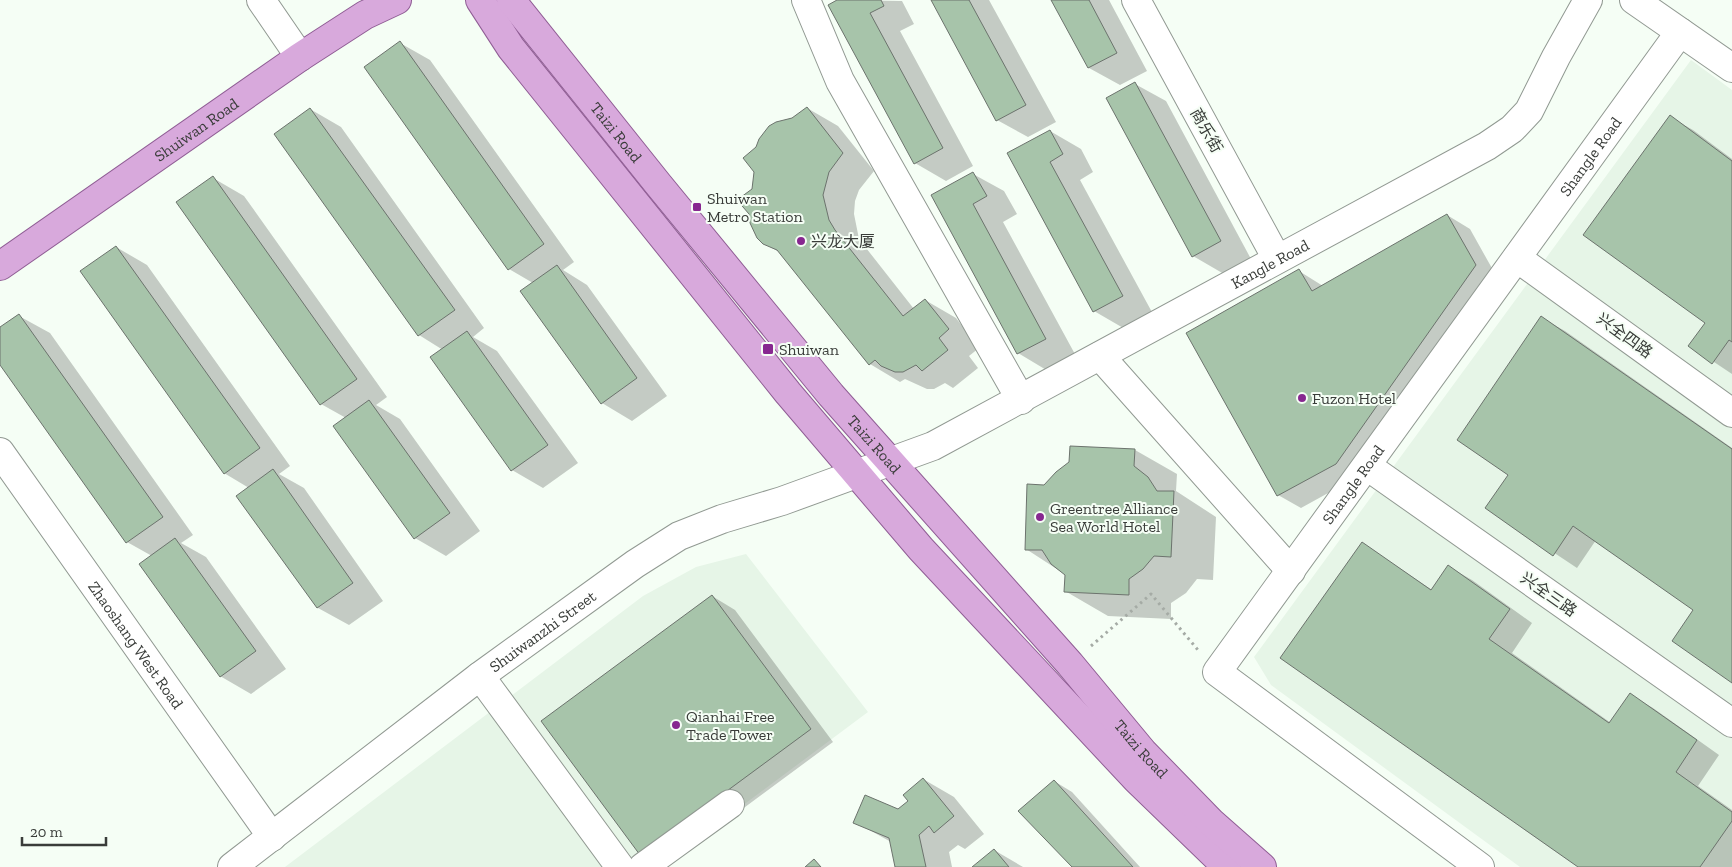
<svg xmlns="http://www.w3.org/2000/svg" width="1732" height="867" font-family="'Zilla Slab','Noto Sans SC',serif">
  <rect width="100%" height="100%" fill="#f5fef5"/>
  <path fill="#e6f5e7" d="M1691 60 1732 90V867H1520L1271 685 1254 657Z
    M746 554 868 712 660 867H285L643 596 696 567Z"/>
  <path fill="#0003" d="M840 0 902 1 914 24 900 31 973 166 946 181 915 163Z
    M932 0H989L1056 122 1028 137 997 120Z
    M1052 0H1109L1147 71 1120 85 1089 68Z
    M400 43 430 60 574 262 563 270 587 285 667 396 632 421 602 403 533 283 509 269Z
    M1135 84 1166 101 1251 259 1224 274 1193 256Z
    M807 108 838 126 874 171 859 190 855 201 854 214 859 239 914 309 925 300 956 318 979 348 969 356 978 368 953 388 945 383 934 389H927L905 379 900 382 870 364 781 253 763 243 753 190 793 119Z
    M310 109 341 127 484 328 473 337 497 351 578 463 543 488 512 470 443 350 419 335Z
    M1670 117 1693 130 1732 159V374L1690 346 1706 323Z
    M1050 131 1081 149 1093 172 1080 180 1153 314 1125 329 1094 311 1009 154Z
    M973 174 1004 191 1017 214 1003 222 1076 356 1048 371 1018 353 932 196Z
    M213 178 244 196 387 397 376 405 400 419 480 531 446 556 415 538 346 418 321 404 178 202Z
    M1447 215 1470 229 1498 279 1359 476 1301 508 1278 495 1299 271 1323 286Z
    M116 247 147 265 290 466 279 474 304 488 383 601 349 625 318 608 238 496 249 488 224 473Z
    M19 316 50 333 193 535 181 543 206 557 286 669 251 694 220 676 152 556 127 542 0 363V329Z
    M1542 318 1565 331 1732 448V681L1695 609 1596 540 1577 568 1487 508 1510 475Z
    M1135 450 1177 474 1176 491 1216 517 1213 580 1197 579 1186 593 1171 603V619L1108 616 1065 591 1066 575 1026 549 1045 487Z
    M1362 543 1432 590 1449 567 1472 580 1532 623 1512 653 1611 723 1630 695 1653 708 1719 755 1698 786 1732 810V867H1580Z
    M712 596 735 610 833 742 664 867Z
    M923 779 954 797 984 834 965 849 958 845 949 852 952 867H896L891 842 855 822 898 811 910 801Z
    M1054 781 1072 792 1140 867H1074Z
    M994 850 1023 867H974Z"/>
  <path fill="#a7c4aa" stroke="#6c736d" d="M837 0H881L884 6 870 13 943 148 914 164 828 5Z
    M931 0H969L1026 105 996 121Z
    M1051 0H1089L1117 53 1088 68Z
    M400 41 544 244 508 270 364 67Z
    M1135 82 1221 241 1192 257 1106 98Z
    M807 107 843 153 829 172 823 195 829 220 835 230 903 316 925 299 949 329 939 338 948 350 922 371 916 365 903 372H895L881 366 875 360 869 365 777 250 763 244 757 238 750 223 749 214 737 200 752 189 754 172 743 158 756 147 759 139 769 126 776 122 792 118Z
    M310 108 455 310 418 336 274 134Z
    M1670 115 1732 161V342L1729 340 1712 364 1688 346 1705 323 1583 235Z
    M1050 130 1063 154 1050 162 1123 296 1093 312 1007 153Z
    M973 172 987 196 973 204 1046 339 1017 354 931 195Z
    M213 176 357 379 320 405 176 202Z
    M1447 214 1476 265 1336 464 1277 496 1186 333 1299 269 1312 291Z
    M116 246 260 448 224 474 80 271Z
    M557 265 637 378 601 404 520 291Z
    M19 314 163 517 126 543 0 365V327Z
    M1541 316 1732 449V683L1672 641 1693 610 1573 526 1553 556 1485 508 1508 475 1457 440Z
    M467 331 548 445 511 471 430 357Z
    M369 400 450 513 414 539 333 426Z
    M1070 446 1135 449 1134 466 1148 477 1157 491H1174L1171 557 1154 556 1143 569 1129 579V595L1064 592 1065 575 1051 564 1042 550H1025L1027 484 1044 485 1056 472 1069 462Z
    M273 469 353 583 317 608 236 496Z
    M175 538 256 651 220 677 139 564Z
    M1362 542 1431 590 1448 565 1510 609 1489 639 1609 723 1630 693 1697 740 1676 772 1732 812V821L1700 867H1578L1280 658Z
    M712 595 811 729 640 855 541 721Z
    M923 778 954 816 934 833 929 826 919 835 926 867H895L889 838 853 823 865 795 898 809 908 801 903 795Z
    M1054 780 1133 867H1072L1018 811Z
    M994 849 1009 867H972Z
    M814 859 821 867H805Z"/>
  <g fill="none" stroke-linecap="round" stroke-linejoin="round">
    <defs>
      <g id="minor">
        <path d="M261 0 300 57"/>
        <path d="M806 0 840 81 1021 400"/>
        <path d="M1136 0 1277 259"/>
        <path d="M1634 0 1732 68"/>
        <path d="M1517 258 1732 413"/>
        <path d="M1100 356 1291 571"/>
        <path id="s1" d="M0 452 272 837"/>
        <path d="M1367 466 1732 723"/>
        <path d="M480 676 620 867"/>
        <path id="s2" d="M232 867 480 676 635 564 679 536 722 519 782 501 933 446 1487 146 1512 129 1529 111 1556 57 1588 0"/>
        <path d="M643 867 730 804"/>
        <path id="s3" d="M1480 867 1217 672 1680 32"/>
      </g>
      <g id="major">
        <path d="M480 0 511 48 788 393 921 549 1137 780 1227 867"/>
        <path id="s4" d="M511 0 658 184 831 395 1070 664 1143 752 1211 822 1262 867"/>
        <path id="s5" d="M0 266 300 57 365 15 397 0"/>
      </g>
    </defs>
    <use href="#minor" stroke="#919992" stroke-width="30"/>
    <use href="#major" stroke="#8f5d94" stroke-width="30"/>
    <path stroke="#a5aba5" stroke-width="3" stroke-dasharray="2.5 4" stroke-linecap="butt" d="M1091 646 1151 594 1198 650"/>
    <use href="#minor" stroke="#fff" stroke-width="28"/>
    <use href="#major" stroke="#d8a9dc" stroke-width="28"/>
  </g>
  <g fill="#872790" stroke="#f5fef5" stroke-width="2">
    <rect x="692" y="202" width="10" height="10" rx="2.5"/>
    <circle cx="801" cy="241" r="5"/>
    <rect x="762" y="343" width="12" height="12" rx="2.5"/>
    <circle cx="1302" cy="398" r="5"/>
    <circle cx="1040" cy="517" r="5"/>
    <circle cx="676" cy="725" r="5"/>
  </g>
  <g text-anchor="middle" stroke-width="4" stroke-linejoin="round" paint-order="stroke">
    <g font-size="16" fill="#393c39" stroke="#f5fef5">
      <text dy="6" stroke="none"><textPath href="#s5" startOffset="239">Shuiwan Road</textPath></text>
      <text transform="translate(1207 130) rotate(61)" y="6">商乐街</text>
      <text dy="6" stroke="none"><textPath href="#s4" startOffset="169">Taizi Road</textPath></text>
      <text dy="6" stroke="none"><textPath href="#s3" startOffset="964">Shangle Road</textPath></text>
      <text dy="6" stroke="none"><textPath href="#s2" startOffset="1209">Kangle Road</textPath></text>
      <text transform="translate(1625 335) rotate(36)" y="6">兴全四路</text>
      <text dy="6" stroke="none"><textPath href="#s4" startOffset="574">Taizi Road</textPath></text>
      <text dy="6" stroke="none"><textPath href="#s3" startOffset="559">Shangle Road</textPath></text>
      <text transform="translate(1549 594) rotate(35)" y="6">兴全三路</text>
      <text dy="6" stroke="none"><textPath href="#s2" startOffset="390">Shuiwanzhi Street</textPath></text>
      <text dy="6" stroke="none"><textPath href="#s1" startOffset="236">Zhaoshang West Road</textPath></text>
      <text dy="6" stroke="none"><textPath href="#s4" startOffset="979">Taizi Road</textPath></text>
    </g>
    <g font-size="16" fill="#393c39" stroke="#f5fef5" text-anchor="start">
      <text x="707" y="204">Shuiwan<tspan x="707" dy="18">Metro Station</tspan></text>
      <text x="811" y="247">兴龙大厦</text>
      <text x="779" y="355">Shuiwan</text>
      <text x="1312" y="404">Fuzon Hotel</text>
      <text x="1050" y="514">Greentree Alliance<tspan x="1050" dy="18">Sea World Hotel</tspan></text>
      <text x="686" y="722">Qianhai Free<tspan x="686" dy="18">Trade Tower</tspan></text>
    </g>
  </g>
  <path d="M22 837v8h84v-8" fill="none" stroke="#393c39" stroke-width="2.5"/>
  <text x="30" y="837" font-size="15" fill="#393c39" stroke="#f5fef5" stroke-width="4" paint-order="stroke">20 m</text>
</svg>
